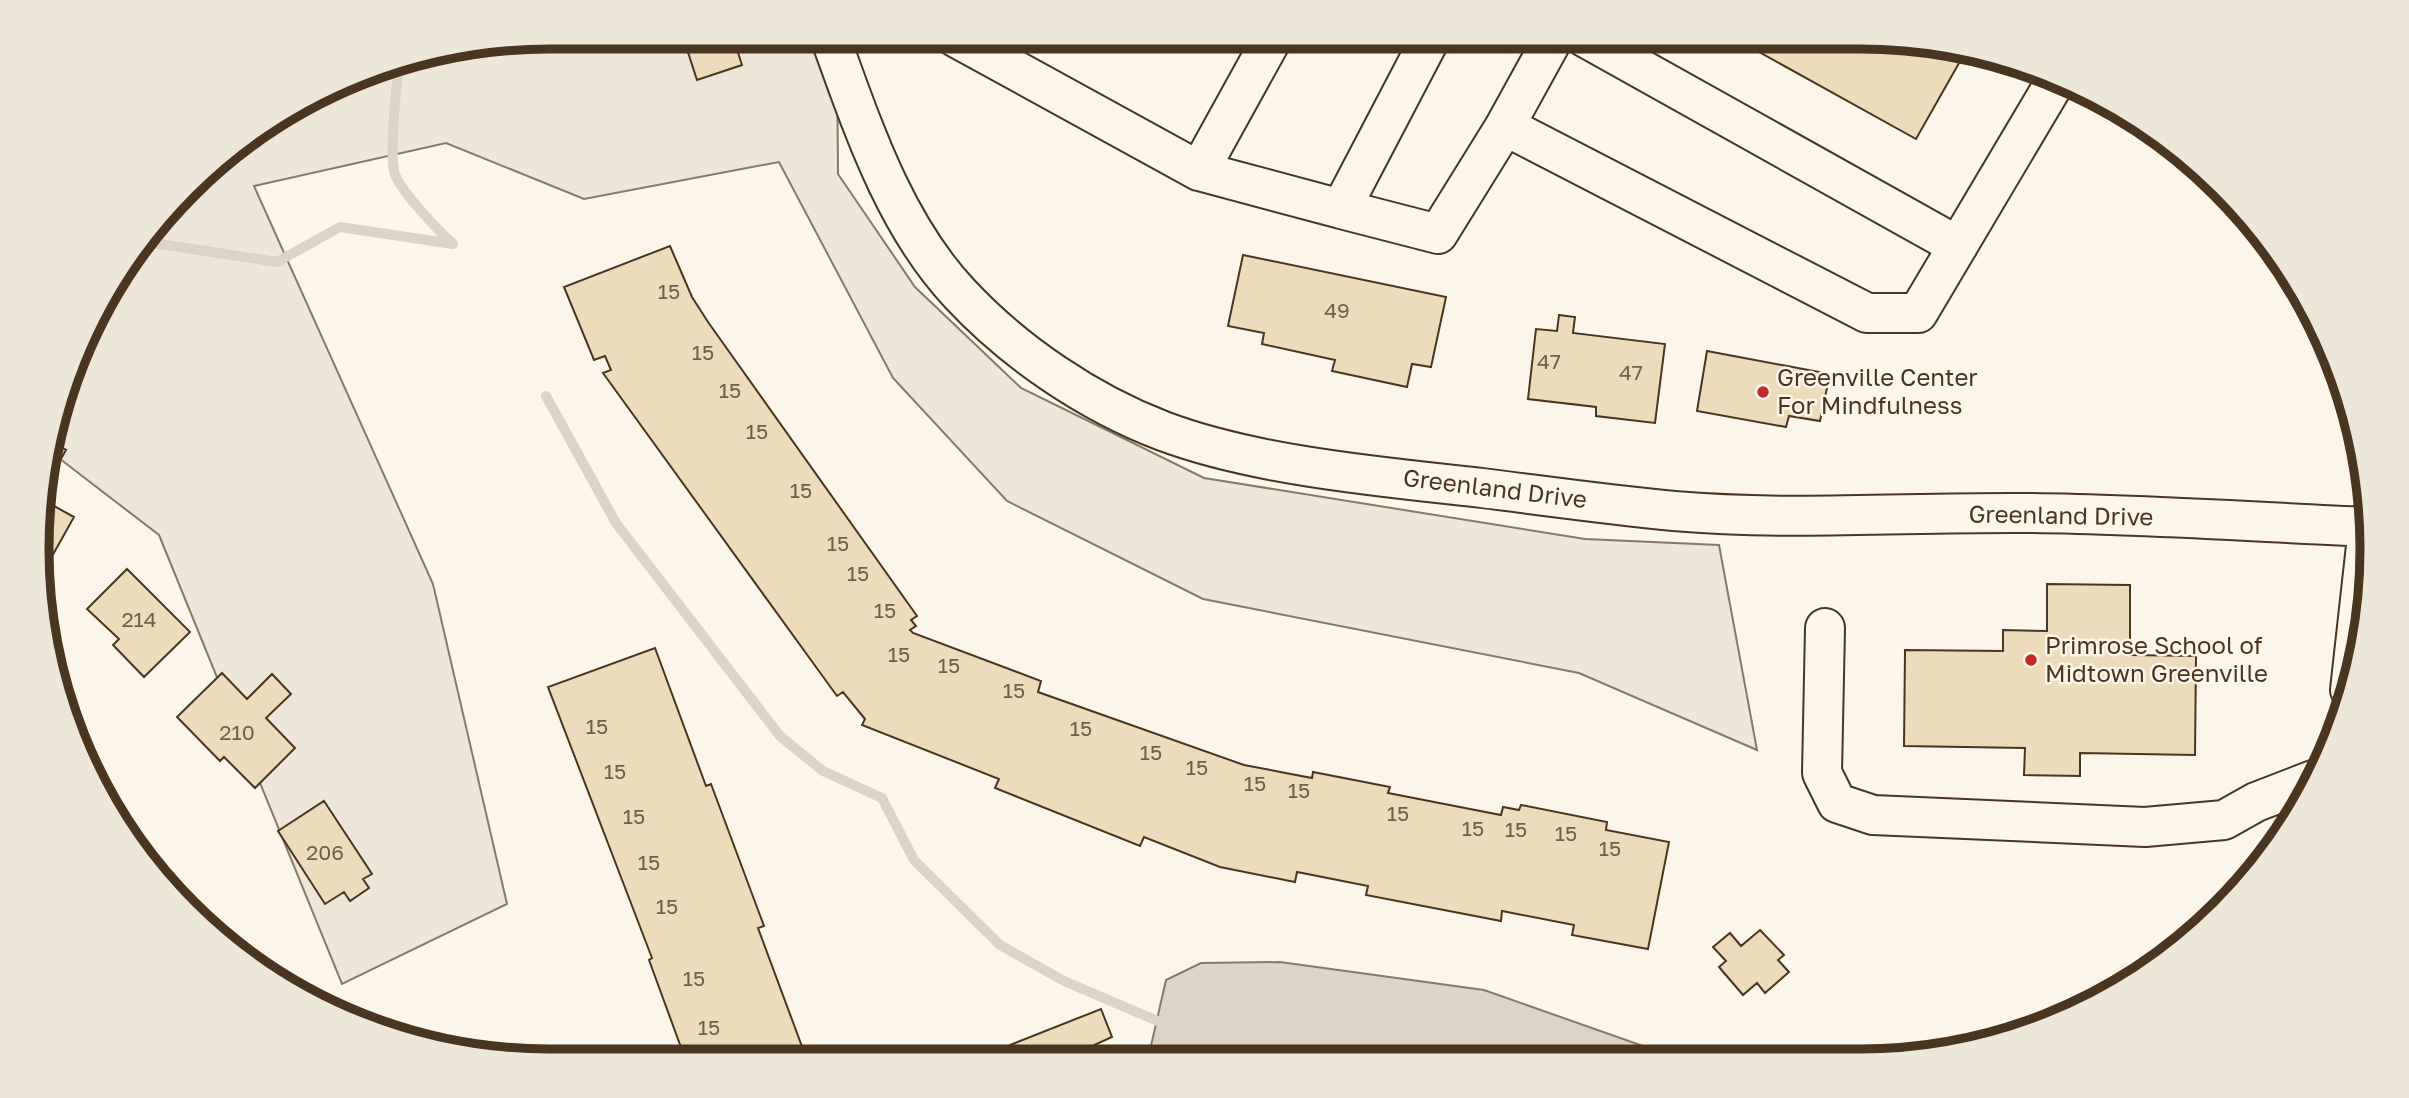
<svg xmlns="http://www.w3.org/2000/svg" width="2409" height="1098" font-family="'Golos Text',sans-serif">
  <rect width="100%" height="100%" fill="#fbf6e9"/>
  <path fill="#ede6d9" stroke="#887966" stroke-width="2" d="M549 37H837L838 174 915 287 1021 388 1204 478 1585 539 1719 545 1757 750 1579 673 1203 599 1007 501 893 378 779 162 584 199 446 143 254 186 433 584 507 904 342 984 159 535 47 449 105 293 212 164 293 105 384 64Z"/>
  <path fill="#dcd4c6" stroke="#887966" stroke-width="2" d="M1280 962 1484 990 1677 1058 1148 1059 1166 980 1201 963Z"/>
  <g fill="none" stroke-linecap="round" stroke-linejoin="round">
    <path stroke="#dcd4c6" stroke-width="10" d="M400 61C396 86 390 149 394 171 397 188 439 231 453 244
      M147 242 277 262 340 227 453 244
      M546 396 616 523 780 736 823 771 882 798 914 860 1000 945 1064 981 1167 1025"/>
  </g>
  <path fill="#ecdcbc" stroke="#4a3520" stroke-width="2" d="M683 37H733L742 65 697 80Z
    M1732 37H1860L1967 49 1916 139Z
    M670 246 692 297 708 322 917 616 911 620 916 626 910 630 913 633 1041 681 1038 692 1244 765 1312 778 1313 772 1390 787 1388 793 1501 815 1503 807 1519 810 1521 805 1607 822 1606 830 1669 842 1648 949 1572 935 1574 925 1502 911 1501 921 1366 895 1368 886 1297 872 1295 882 1220 867 1144 837 1140 846 995 788 999 779 862 725 865 719 843 692 837 696 603 373 611 370 605 356 594 360 564 287Z
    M1243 255 1446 297 1431 367 1412 364 1407 387 1332 371 1335 360 1262 344 1264 333 1228 326Z
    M1559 315 1575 317 1573 333 1665 344 1655 423 1596 416V407L1528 399 1536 329 1557 331Z
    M1707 351 1830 374 1820 421 1789 416 1786 427 1697 411Z
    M50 441 66 450 45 487 47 449Z
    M45 501 74 517 46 567 43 565Z
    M127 569 190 632 144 677 113 645 119 639 87 609Z
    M2047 584 2130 585V655L2196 656 2195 755 2080 753V776L2024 775 2025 748 1904 746 1905 650 2003 651V630L2047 631Z
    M655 648 706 786 711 784 764 926 758 928 807 1060 686 1061 649 960 652 958 548 687Z
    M222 673 247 699 272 674 291 694 266 718 295 748 255 788 224 757 220 761 177 717Z
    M324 801 372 874 363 879 369 888 350 901 344 892 325 904 278 831Z
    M1760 930 1784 955 1778 960 1789 972 1765 993 1757 983 1743 995 1719 967 1726 961 1713 947 1730 933 1741 946Z
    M1101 1009 1112 1037 1092 1046 1097 1059 1016 1060 1010 1045Z"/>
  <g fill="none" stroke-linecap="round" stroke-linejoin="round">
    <defs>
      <path id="minor" d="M830 37C862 125 894 224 960 294 1014 352 1089 403 1163 431 1256 466 1382 477 1482 488 1546 496 1610 505 1674 511 1791 521 1909 512 2026 513 2140 514 2255 522 2369 527
        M955 37 1199 171 1341 209 1431 37
        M1584 37 1958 246
        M1505 126 1554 37
        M1199 171 1273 37
        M1341 209 1438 234 1505 126 1867 313H1918L2058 77
        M1825 628 1822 773 1837 803 1873 815 2145 827 2224 820 2256 802 2313 780
        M2350 690 2369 519"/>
    </defs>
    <use href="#minor" stroke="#4a3520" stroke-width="42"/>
    <use href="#minor" stroke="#fbf6e9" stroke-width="38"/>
  </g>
  <g fill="#c62828" stroke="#fbf6e9" stroke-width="2.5">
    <circle cx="1763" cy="392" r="7"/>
    <circle cx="2031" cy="660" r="7"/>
  </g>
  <g text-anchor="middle" stroke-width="5" stroke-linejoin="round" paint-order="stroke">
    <g font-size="21" fill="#725f47">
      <text x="669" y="299">15</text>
      <text x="1337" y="318">49</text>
      <text x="703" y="360">15</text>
      <text x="1549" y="369">47</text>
      <text x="1631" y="380">47</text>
      <text x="730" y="398">15</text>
      <text x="757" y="439">15</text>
      <text x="801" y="498">15</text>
      <text x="838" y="551">15</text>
      <text x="858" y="581">15</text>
      <text x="885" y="618">15</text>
      <text x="139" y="627">214</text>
      <text x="899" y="662">15</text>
      <text x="949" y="673">15</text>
      <text x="1014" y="698">15</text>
      <text x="597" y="734">15</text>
      <text x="1081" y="736">15</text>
      <text x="237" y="740">210</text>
      <text x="1151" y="760">15</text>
      <text x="1197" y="775">15</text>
      <text x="615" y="779">15</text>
      <text x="1255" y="791">15</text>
      <text x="1299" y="798">15</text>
      <text x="1398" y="821">15</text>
      <text x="634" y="824">15</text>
      <text x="1473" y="836">15</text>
      <text x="1516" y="837">15</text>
      <text x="1566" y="841">15</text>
      <text x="1610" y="856">15</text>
      <text x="325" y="860">206</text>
      <text x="649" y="870">15</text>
      <text x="667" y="914">15</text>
      <text x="694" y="986">15</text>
      <text x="709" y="1035">15</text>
    </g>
    <g font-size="24" fill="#4a3520" stroke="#fbf6e9" text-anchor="start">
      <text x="1777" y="386">Greenville Center<tspan x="1777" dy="28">For Mindfulness</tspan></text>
      <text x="2045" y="654">Primrose School of<tspan x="2045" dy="28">Midtown Greenville</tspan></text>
    </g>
    <g font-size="24" fill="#4a3520" stroke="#fbf6e9">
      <text transform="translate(1495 489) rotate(7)" y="8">Greenland Drive</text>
      <text transform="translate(2061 516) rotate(1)" y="8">Greenland Drive</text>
    </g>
  </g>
  <path d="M0 0H2409V1098H0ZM549 49H1860A500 500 0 0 1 2360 549V549A500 500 0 0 1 1860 1049H549A500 500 0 0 1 49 549V549A500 500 0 0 1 549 49Z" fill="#ede7d9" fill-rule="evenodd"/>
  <path fill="none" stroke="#4a3520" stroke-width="9" d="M549 49H1860A500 500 0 0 1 2360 549V549A500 500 0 0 1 1860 1049H549A500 500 0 0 1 49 549V549A500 500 0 0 1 549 49Z"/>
</svg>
